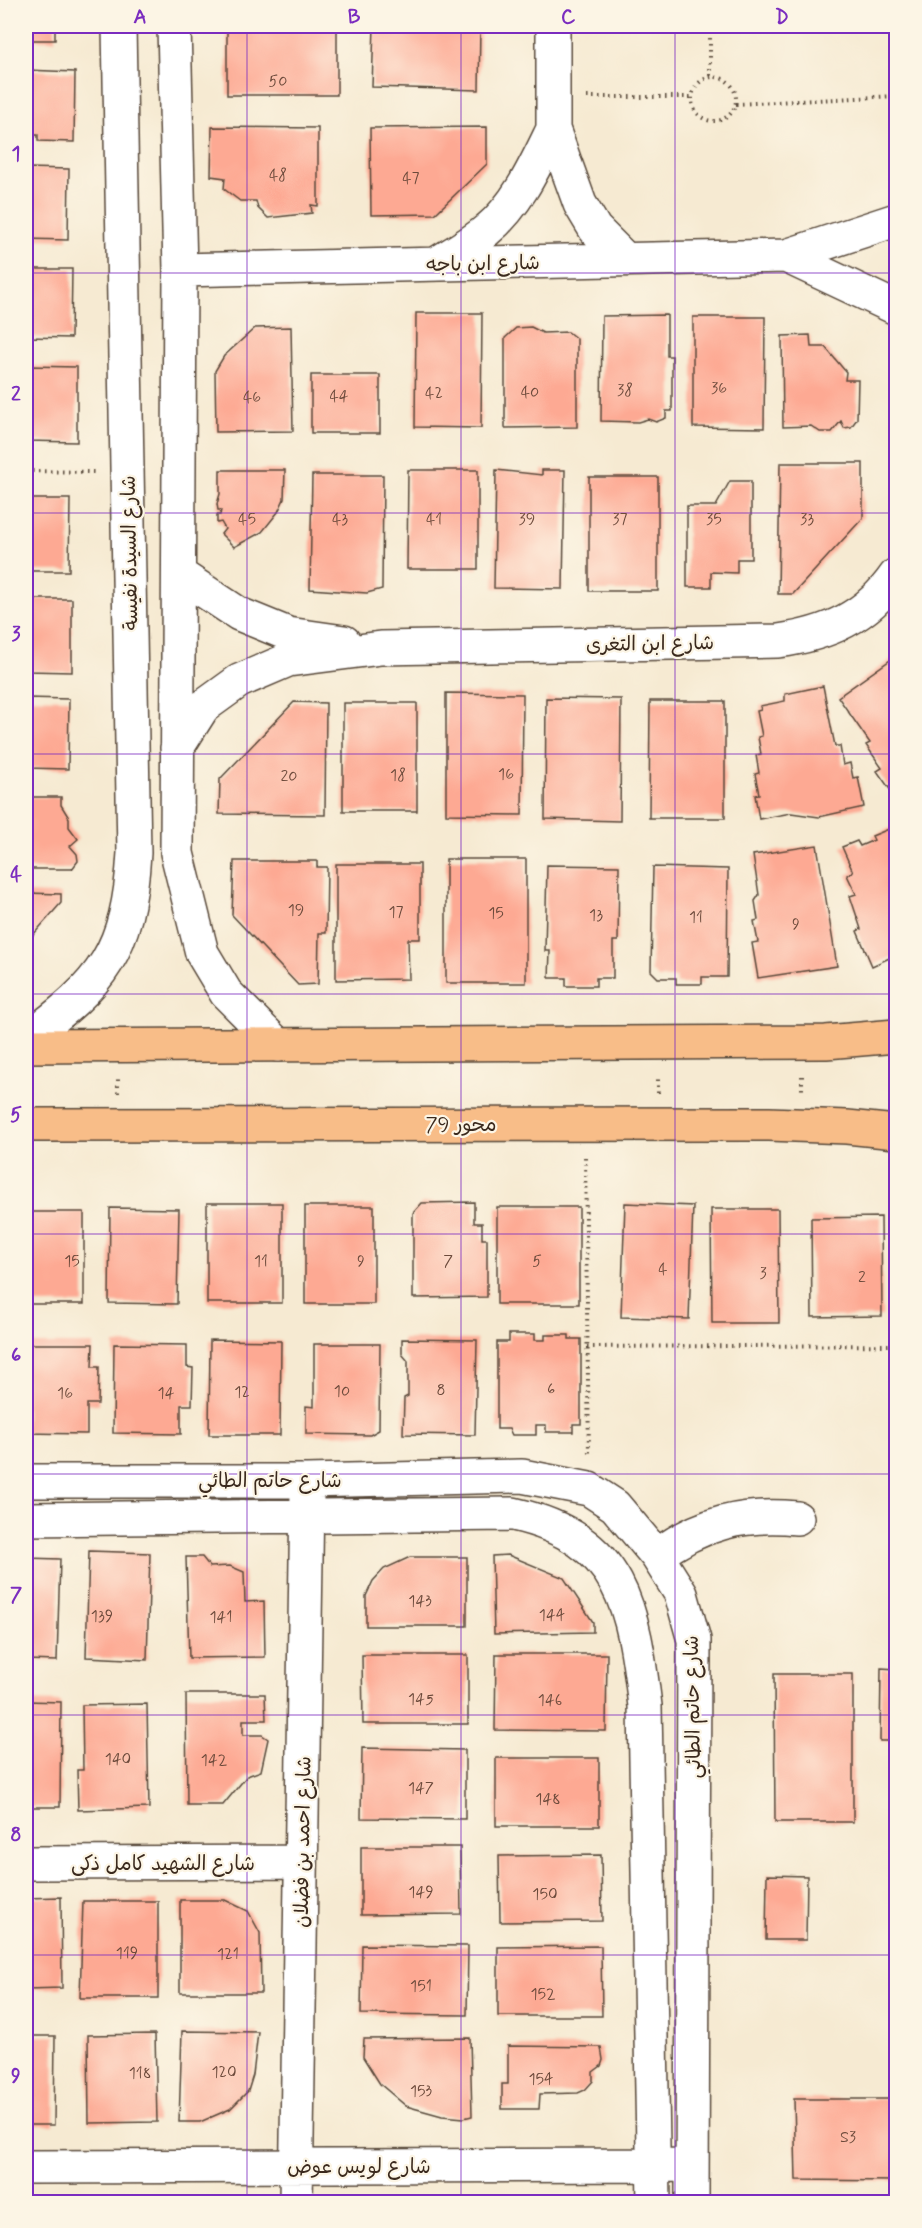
<svg xmlns="http://www.w3.org/2000/svg" width="922" height="2228" font-family="Mynerve,'Playpen Sans Arabic',sans-serif">
  <rect width="100%" height="100%" fill="#fcf5e5"/>
  <filter id="ink" filterUnits="userSpaceOnUse"><feTurbulence type="fractalNoise" baseFrequency=".0167" numOctaves="2"/><feDisplacementMap in="SourceGraphic" scale="12" xChannelSelector="R" yChannelSelector="G"/><feConvolveMatrix kernelMatrix="1 2 1 2 8 2 1 2 1" color-interpolation-filters="sRGB"/></filter>
  <filter id="wash" filterUnits="userSpaceOnUse"><feTurbulence type="fractalNoise" baseFrequency=".008" numOctaves="4" result="noise"/><feDisplacementMap in="SourceGraphic" scale="24" xChannelSelector="R" yChannelSelector="G"/><feGaussianBlur stdDeviation="1.35" result="paint"/><feColorMatrix in="noise" values="0 0 0 0 0 0 0 0 0 0 0 0 0 0 0 0 0 1.4 0 .05"/><feComposite in="paint" operator="in"/></filter>
  <g filter="url(#wash)">
    <rect width="100%" height="100%" fill="#f6ead2"/>
    <g id="blocks">
      <path fill="#fda993" d="M26 26H55V40H26Z
        M227 26H337V95H227Z
        M374 26H480L479 90 372 87Z
        M26 70 75 72 74 142 38 141V135H26Z
        M212 127 318 128V206L311 205 312 213 268 218 258 208 256 201H240L224 189 225 178 211 176Z
        M487 127V164L435 214 371 215 370 128Z
        M26 168 69 169 68 240 26 239Z
        M26 269H72L71 338 26 337Z
        M416 313H482L481 428 415 427Z
        M667 315V356H672V411H666V418L656 422 648 419 638 422 601 421 602 316Z
        M693 317H765L764 428 693 427Z
        M291 327 293 431 216 432 215 371 224 356 255 328Z
        M531 327 543 333 568 332 577 339V427L505 428V338L516 328Z
        M810 335 811 347H825L846 372 845 380H858L857 419 851 427 844 428 841 421 832 432H820L811 426 783 427 782 336Z
        M26 366 77 367V442L26 441Z
        M311 375H380V433H311Z
        M780 463H863V518L793 594H778Z
        M220 470H285L284 499 278 512 262 532 234 547 221 534 225 529 221 522 217 523V515H220L221 510H218L217 504 220 494Z
        M408 470H478V569H407Z
        M496 470 542 475V470H565L563 589 494 588Z
        M312 475H383L382 589 367 593 310 589Z
        M589 477H658V591H589Z
        M730 481H751V559H737V573L711 572V587H687V506H716Z
        M26 499H70L69 571H26Z
        M26 599H72V672L26 671Z
        M896 656V793L894 795 877 771 882 768 866 745 870 743 838 697Z
        M823 686 835 746H840L843 765 850 763 853 778 858 777 864 807 819 817 791 813 759 819 755 795 759 794 755 774 759 773 756 755 761 754 758 737 762 736 757 711 761 710 760 706 785 701V694Z
        M446 693 523 694 522 815 446 814Z
        M26 698 69 699 68 769 26 768Z
        M546 698 621 699 620 821 545 819Z
        M650 701H725V818H649Z
        M294 702 326 703 325 815 219 814 220 779Z
        M343 703H417V811H343Z
        M26 797H61V805L69 818V827L78 839 70 846 77 854 78 861 72 869H26Z
        M896 826V955L872 966 857 931 861 929 850 896 856 894 847 875 853 872 842 847 857 841 860 846 874 840 872 836Z
        M817 845 837 966 758 978 752 943 758 942 754 921 758 920 755 901 759 895 753 855Z
        M446 859H526V983H446Z
        M234 861H317V867H327L326 933H319L318 984 298 985 232 915Z
        M336 864H420V939H408L409 979 336 980Z
        M547 865 619 866 618 941H613V978H596V986H566V978H549L550 951H545Z
        M653 867 728 869 727 977H702V984H676V978H658L651 971Z
        M26 893 61 894V903L26 943Z
        M474 1202V1223H482V1239H487V1297L413 1298V1213L422 1203Z
        M207 1203H282V1303H207Z
        M625 1203 693 1206 689 1319 621 1317Z
        M305 1206H374V1304H305Z
        M497 1207H579V1304H497Z
        M110 1208 179 1209 177 1304 109 1303Z
        M711 1209H778L779 1323H712Z
        M26 1212H84V1304H26Z
        M881 1217 882 1316 812 1317 811 1218Z
        M509 1334H535V1340H545V1335H569V1339H581V1424H573V1432H546V1425H536V1435H512L509 1429H497V1342H509Z
        M402 1339 477 1340 475 1435 403 1434 404 1398 408 1396V1361L402 1354Z
        M210 1340 281 1341 280 1435H209Z
        M26 1344H93L92 1367H99L98 1404H87V1434L26 1433Z
        M114 1344 187 1345V1367L193 1368 192 1405H181V1434L113 1433Z
        M314 1344H380L379 1430 370 1435 306 1434V1406L314 1407Z
        M89 1551 150 1553 147 1660 86 1657Z
        M508 1555 564 1578 593 1622V1632L494 1634 492 1556Z
        M186 1557H202L210 1567 230 1566 244 1572 245 1602 264 1601 265 1657 189 1658Z
        M410 1557H467V1626H366V1596L373 1581 384 1569Z
        M26 1558 60 1559 57 1661 26 1660Z
        M496 1654H607L606 1731 495 1730Z
        M362 1655H468V1724H363Z
        M881 1668 896 1669V1741H880Z
        M774 1674H853V1822H775Z
        M186 1694H265L266 1720H243V1735H262L268 1739 261 1771 247 1776 223 1805H187Z
        M26 1701 61 1702 60 1807H26Z
        M147 1704 149 1808 78 1810 77 1770H83L82 1705Z
        M362 1748 465 1750V1819L361 1818Z
        M496 1758H599V1826H496Z
        M361 1847H460L461 1914 361 1915Z
        M601 1855 602 1921 500 1922 499 1856Z
        M767 1875 807 1876 806 1940H766Z
        M61 1897 62 1988 26 1989V1898Z
        M180 1900H225L248 1911 260 1933 261 1993H180Z
        M83 1901H158V1998H80Z
        M362 1945 468 1946 467 2015 361 2014Z
        M601 1946 602 2016H498V1947Z
        M182 2031 258 2032 253 2075 248 2091 230 2109 200 2122H179Z
        M155 2034 157 2122 89 2123 88 2035Z
        M26 2036H55L54 2125H26Z
        M470 2038 472 2116 464 2118 442 2116 406 2106 380 2084 363 2057 364 2039Z
        M508 2046 601 2047 603 2060 601 2066 593 2072V2081L585 2090 578 2093 540 2094 539 2109H502V2084H508Z
        M794 2099H896V2181L796 2180Z"/>
    </g>
  </g>
  <g filter="url(#ink)">
    <use href="#blocks" fill-opacity="0" stroke="#574739" stroke-width="1.5"/>
    <g fill="none" stroke-linecap="round" stroke-linejoin="round">
      <defs>
        <path id="minor" d="M174 26 180 270 177 853 202 953 226 993 278 1045
          M553 26V129L580 204 595 229 625 259
          M786 256 896 308
          M436 264C453 253 472 243 487 230 518 205 536 164 553 129
          M180 270 786 256 896 220
          M180 575 239 614 288 634 344 642
          M177 748 203 707 239 681 288 660 381 648 778 641C828 634 867 617 896 575
          M26 1039C103 983 128 952 134 853L119 26
          M26 1481H307L522 1476 589 1489 615 1506 657 1556 681 1594 694 1640 692 2202
          M26 1519 513 1514C624 1539 633 1608 645 1706L654 2202
          M657 1556C699 1523 744 1513 797 1518
          M26 1863 301 1862
          M26 2167 676 2165
          M296 2202 307 1495"/>
        <path id="major" d="M26 1046 826 1042 896 1036
          M26 1125 769 1124 847 1127 896 1132"/>
      </defs>
      <use href="#minor" stroke="#574739" stroke-width="36"/>
      <use href="#major" stroke="#574739" stroke-width="36"/>
      <path stroke="#574739" stroke-width="4" stroke-dasharray="1.5 4.5" stroke-linecap="butt" d="M710 26V76
        M692 99a22 22 0 1 1 44 0a22 22 0 1 1-44 0Z
        M587 97H691
        M736 104 896 96
        M26 471 94 472
        M802 1076V1092
        M118 1093V1077
        M658 1093V1076
        M585 1157 589 1455
        M587 1347 896 1345"/>
      <use href="#minor" stroke="#fff" stroke-width="33"/>
      <use href="#major" stroke="#f8bd88" stroke-width="33"/>
    </g>
  </g>
  <path fill="none" stroke="#7b2cbf" stroke-width="1.5" stroke-opacity="0.55" d="M247 26V2202M461 26V2202M675 26V2202M26 273H896M26 513H896M26 754H896M26 994H896M26 1234H896M26 1474H896M26 1715H896M26 1955H896"/>
  <g text-anchor="middle" stroke-width="4.5" stroke-linejoin="round" paint-order="stroke">
    <g font-size="16" fill="#6c4a3b">
      <text x="278" y="86">50</text>
      <text x="278" y="180">48</text>
      <text x="411" y="183">47</text>
      <text x="719" y="393">36</text>
      <text x="625" y="395">38</text>
      <text x="530" y="397">40</text>
      <text x="434" y="398">42</text>
      <text x="339" y="401">44</text>
      <text x="252" y="402">46</text>
      <text x="247" y="524">45</text>
      <text x="340" y="524">43</text>
      <text x="434" y="524">41</text>
      <text x="527" y="524">39</text>
      <text x="620" y="524">37</text>
      <text x="714" y="524">35</text>
      <text x="807" y="524">33</text>
      <text x="506" y="779">16</text>
      <text x="398" y="780">18</text>
      <text x="289" y="781">20</text>
      <text x="296" y="915">19</text>
      <text x="396" y="917">17</text>
      <text x="496" y="918">15</text>
      <text x="596" y="920">13</text>
      <text x="696" y="922">11</text>
      <text x="796" y="929">9</text>
      <text x="72" y="1266">15</text>
      <text x="261" y="1266">11</text>
      <text x="361" y="1266">9</text>
      <text x="448" y="1266">7</text>
      <text x="537" y="1266">5</text>
      <text x="663" y="1274">4</text>
      <text x="763" y="1278">3</text>
      <text x="862" y="1282">2</text>
      <text x="551" y="1394">6</text>
      <text x="441" y="1395">8</text>
      <text x="342" y="1396">10</text>
      <text x="242" y="1397">12</text>
      <text x="65" y="1398">16</text>
      <text x="166" y="1398">14</text>
      <text x="420" y="1606">143</text>
      <text x="552" y="1620">144</text>
      <text x="102" y="1621">139</text>
      <text x="221" y="1622">141</text>
      <text x="421" y="1704">145</text>
      <text x="550" y="1705">146</text>
      <text x="118" y="1764">140</text>
      <text x="214" y="1765">142</text>
      <text x="421" y="1793">147</text>
      <text x="548" y="1804">148</text>
      <text x="421" y="1897">149</text>
      <text x="545" y="1899">150</text>
      <text x="127" y="1958">119</text>
      <text x="228" y="1959">121</text>
      <text x="421" y="1991">151</text>
      <text x="543" y="1999">152</text>
      <text x="224" y="2077">120</text>
      <text x="140" y="2078">118</text>
      <text x="541" y="2084">154</text>
      <text x="421" y="2096">153</text>
      <text x="848" y="2142">S3</text>
    </g>
    <g font-size="20" fill="#3b2a1e" stroke="#fcf5e5">
      <text transform="translate(483 263) rotate(-1)" y="7">شارع ابن باجه</text>
      <text transform="translate(129 553) rotate(-91)" y="7">شارع السيدة نفيسة</text>
      <text transform="translate(650 643) rotate(-1)" y="7">شارع ابن التغرى</text>
      <text x="461" y="1131">محور 79</text>
      <text x="270" y="1487">شارع حاتم الطائي</text>
      <text transform="translate(692 1707) rotate(-91)" y="7">شارع حاتم الطائي</text>
      <text transform="translate(302 1842) rotate(-89)" y="7">شارع احمد بن فضلان</text>
      <text x="163" y="1870">شارع الشهيد كامل ذكى</text>
      <text x="359" y="2173">شارع لويس عوض</text>
    </g>
  </g>
  <rect width="922" height="2228" fill="none" stroke="#fcf5e5" stroke-width="66"/>
  <rect x="33" y="33" width="856" height="2162" fill="none" stroke="#7b2cbf" stroke-width="2"/>
  <g font-size="20" text-anchor="middle" font-weight="bold" fill="#7b2cbf">
    <text x="140" y="23">A</text>
    <text x="354" y="23">B</text>
    <text x="568" y="23">C</text>
    <text x="782" y="23">D</text>
    <text x="16" y="160">1</text>
    <text x="16" y="400">2</text>
    <text x="16" y="640">3</text>
    <text x="16" y="881">4</text>
    <text x="16" y="1121">5</text>
    <text x="16" y="1361">6</text>
    <text x="16" y="1601">7</text>
    <text x="16" y="1841">8</text>
    <text x="16" y="2082">9</text>
  </g>
</svg>
